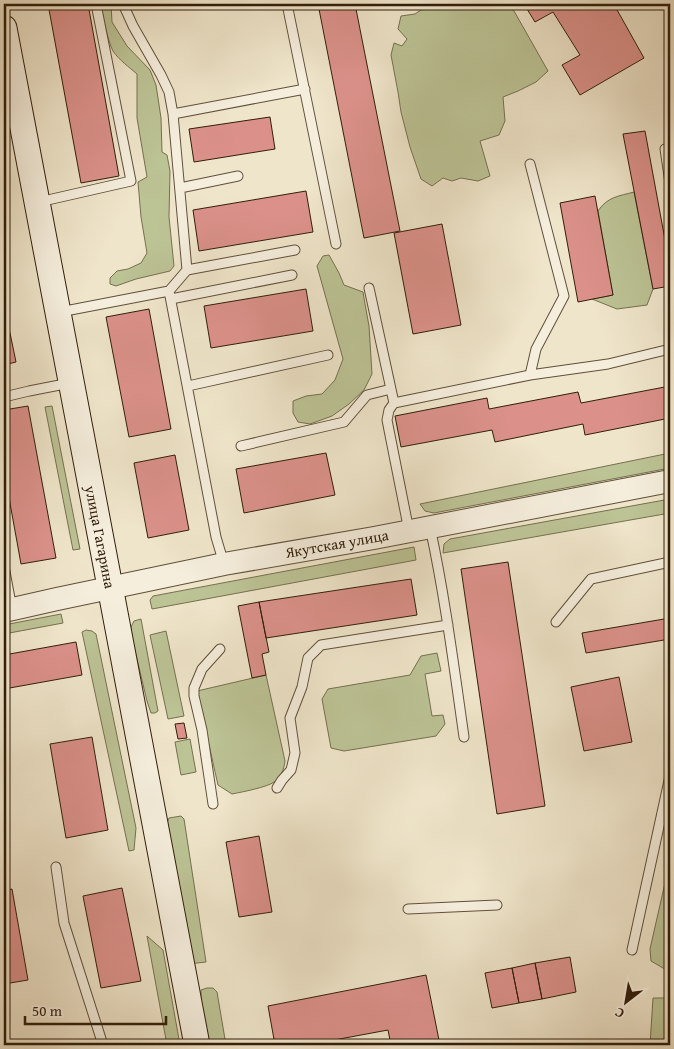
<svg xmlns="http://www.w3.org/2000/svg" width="674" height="1049" font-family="'Gentium Book Plus',serif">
  <rect width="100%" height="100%" fill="#efe5ca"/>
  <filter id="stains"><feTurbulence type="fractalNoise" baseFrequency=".004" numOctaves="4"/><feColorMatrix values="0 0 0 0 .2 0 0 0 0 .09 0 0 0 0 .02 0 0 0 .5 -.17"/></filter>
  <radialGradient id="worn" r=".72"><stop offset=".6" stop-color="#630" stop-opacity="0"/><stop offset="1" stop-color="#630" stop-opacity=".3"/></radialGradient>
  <path fill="#bcc395" stroke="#767050" d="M101 4H111L112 22 127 46 150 70 156 85 161 118 162 152 167 155 170 171 169 217 174 266 170 271 136 279 116 286 110 284V278L117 271 128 269 141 263 147 253 141 217 138 182 147 177 137 118V74C129 67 119 60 113 51 108 42 102 14 101 4Z
    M430 4H448L452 9 459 4H510L548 71 536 82 518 91 503 97 505 121 499 135 480 141 490 176 478 181 461 178 452 181 443 178 432 186 421 179 410 147 401 112 398 92 391 55 394 43 402 46 407 39 398 29 401 16 415 14Z
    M634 192 653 289 647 305 617 309 592 299 613 295 598 211C607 197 619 196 634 192Z
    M329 255 339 273 344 285 363 292 365 304 369 326 372 374 364 390 349 404 332 416 310 424 298 422 293 413V401L306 396 322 394 335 380 343 359 317 266 323 256Z
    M52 406 80 549 73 550 45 407Z
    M670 453V468L434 513 425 511 420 504Z
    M670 499V513L443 553 444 544 450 539Z
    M414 547 416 560 152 609 150 600 153 596Z
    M61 614 63 623 4 634V625Z
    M141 619 158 711 155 713H151L147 701 131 634V627L134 621Z
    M86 630 92 631 96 634 136 828 134 850 129 851 82 632Z
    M166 631 184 716 168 719 150 635Z
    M437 653 441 671 425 674 432 716 443 715 445 724 436 736 344 751 331 748 322 699 328 689 410 675 421 656Z
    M266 675 285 761C284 769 281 778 274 782 268 787 242 792 232 794L218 785 197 691Z
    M190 739 196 772 181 775 175 742Z
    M181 816 184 819 206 962 188 964 167 823 169 818Z
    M670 861V972L651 961 650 949Z
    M147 936 163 950 180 1045H167Z
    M207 988H213L217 992 226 1045H209L201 1002V990Z
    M653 998H670V1045H650Z"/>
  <path fill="#db918a" stroke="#311e0a" d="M48 4H88L119 176 81 183Z
    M318 4H355L400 231 364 238Z
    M524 4H623L616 8 644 58 580 95 562 65 580 55 553 12 535 22Z
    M270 117 275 149 194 162 189 129Z
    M645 131 670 267V286L653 289 623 134Z
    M306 191 313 232 199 251 193 210Z
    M595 196 613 295 578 302 560 203Z
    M442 224 461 325 413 334 394 233Z
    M306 289 313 331 211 348 204 306Z
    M4 304 16 362 4 365Z
    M149 309 171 429 129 437 106 317Z
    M670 386V418L585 435 583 424 495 442 492 430 401 447 395 416 487 398 489 409 578 392 581 403Z
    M28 406 56 558 21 564 4 470V410Z
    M326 453 335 495 244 513 236 469Z
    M175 455 189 530 148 538 134 463Z
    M508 562 545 806 497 814 461 569Z
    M411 579 417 615 266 638 259 602Z
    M259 602 269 652 262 654 266 675 252 678 238 606Z
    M670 618V639L586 653 582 633Z
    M76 642 82 675 4 689V655Z
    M619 677 632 742 584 751 571 687Z
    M184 723 187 738 178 739 175 724Z
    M92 737 108 830 66 838 50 744Z
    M259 836 272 912 239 917 226 842Z
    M122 888 141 981 101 988 83 896Z
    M12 889 28 980 4 984V891Z
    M570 957 576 992 542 999 535 963Z
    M535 963 542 999 519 1003 512 968Z
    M512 968 519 1003 492 1008 485 973Z
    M426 975 440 1045H391L388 1030 318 1043 319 1045H275L268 1006Z"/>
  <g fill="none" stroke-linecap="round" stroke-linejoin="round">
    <defs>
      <path id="service" d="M123 4 133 26 161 75 169 92 173 114 187 270
        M287 4 336 244
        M173 114 305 89
        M665 149 670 183
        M530 164 564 296 536 349 530 375
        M180 188 238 176
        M39 202 131 181 96 4
        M369 288 394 403
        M169 291 187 270 295 250
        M171 299 292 275
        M60 312 169 291 216 537 224 564
        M188 386 328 355
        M4 397 29 391 70 383
        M241 446 344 422 367 395 391 389
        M430 527C445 597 454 667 464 737
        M409 531 387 420 389 410 394 403 530 375 608 364 670 349
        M4 566 12 609
        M556 622 591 579 670 562
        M277 788 282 780 291 770 295 753 290 718 302 687 308 658 321 645 448 625
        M213 804 202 730 194 696V688L202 669 220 649
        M56 867 64 923 103 1045
        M408 909 497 905
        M632 950 670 776"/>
      <path id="tertiary" d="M4 611 57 599 224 564 374 538 670 481"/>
      <path id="secondary" d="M4 28 197 1045"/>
    </defs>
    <use href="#service" stroke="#60503a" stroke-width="11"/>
    <use href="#tertiary" stroke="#60503a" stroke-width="24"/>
    <use href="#secondary" stroke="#311e0a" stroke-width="27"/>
    <use href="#service" stroke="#f5eedd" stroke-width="9"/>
    <use href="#tertiary" stroke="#f5eedd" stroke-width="22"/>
    <use href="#secondary" stroke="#f5eedd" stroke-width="25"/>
  </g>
  <g text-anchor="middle" stroke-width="4" stroke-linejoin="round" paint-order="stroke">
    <g font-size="15" fill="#311e0a" stroke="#f5eedd">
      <text transform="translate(100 537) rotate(79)" y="5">улица Гагарина</text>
      <text transform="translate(337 544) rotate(-10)" y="5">Якутская улица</text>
    </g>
  </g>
  <rect width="674" height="1049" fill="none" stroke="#efe5ca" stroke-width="20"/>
  <rect x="5" y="5" width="664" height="1039" fill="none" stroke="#311e0a" stroke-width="2.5"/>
  <rect x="10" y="10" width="654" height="1029" fill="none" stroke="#311e0a"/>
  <g transform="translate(626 1002) rotate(211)" stroke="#f5eedd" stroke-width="4" paint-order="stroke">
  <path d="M0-4L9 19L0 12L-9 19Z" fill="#311e0a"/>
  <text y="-8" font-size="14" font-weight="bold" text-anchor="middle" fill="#311e0a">С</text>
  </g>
  <path d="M25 1016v8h141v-8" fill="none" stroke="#311e0a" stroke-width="2.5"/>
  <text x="32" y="1016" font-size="15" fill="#311e0a" stroke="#f5eedd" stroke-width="4" paint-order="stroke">50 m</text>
  <rect width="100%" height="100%" filter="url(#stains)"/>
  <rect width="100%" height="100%" fill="url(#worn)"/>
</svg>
